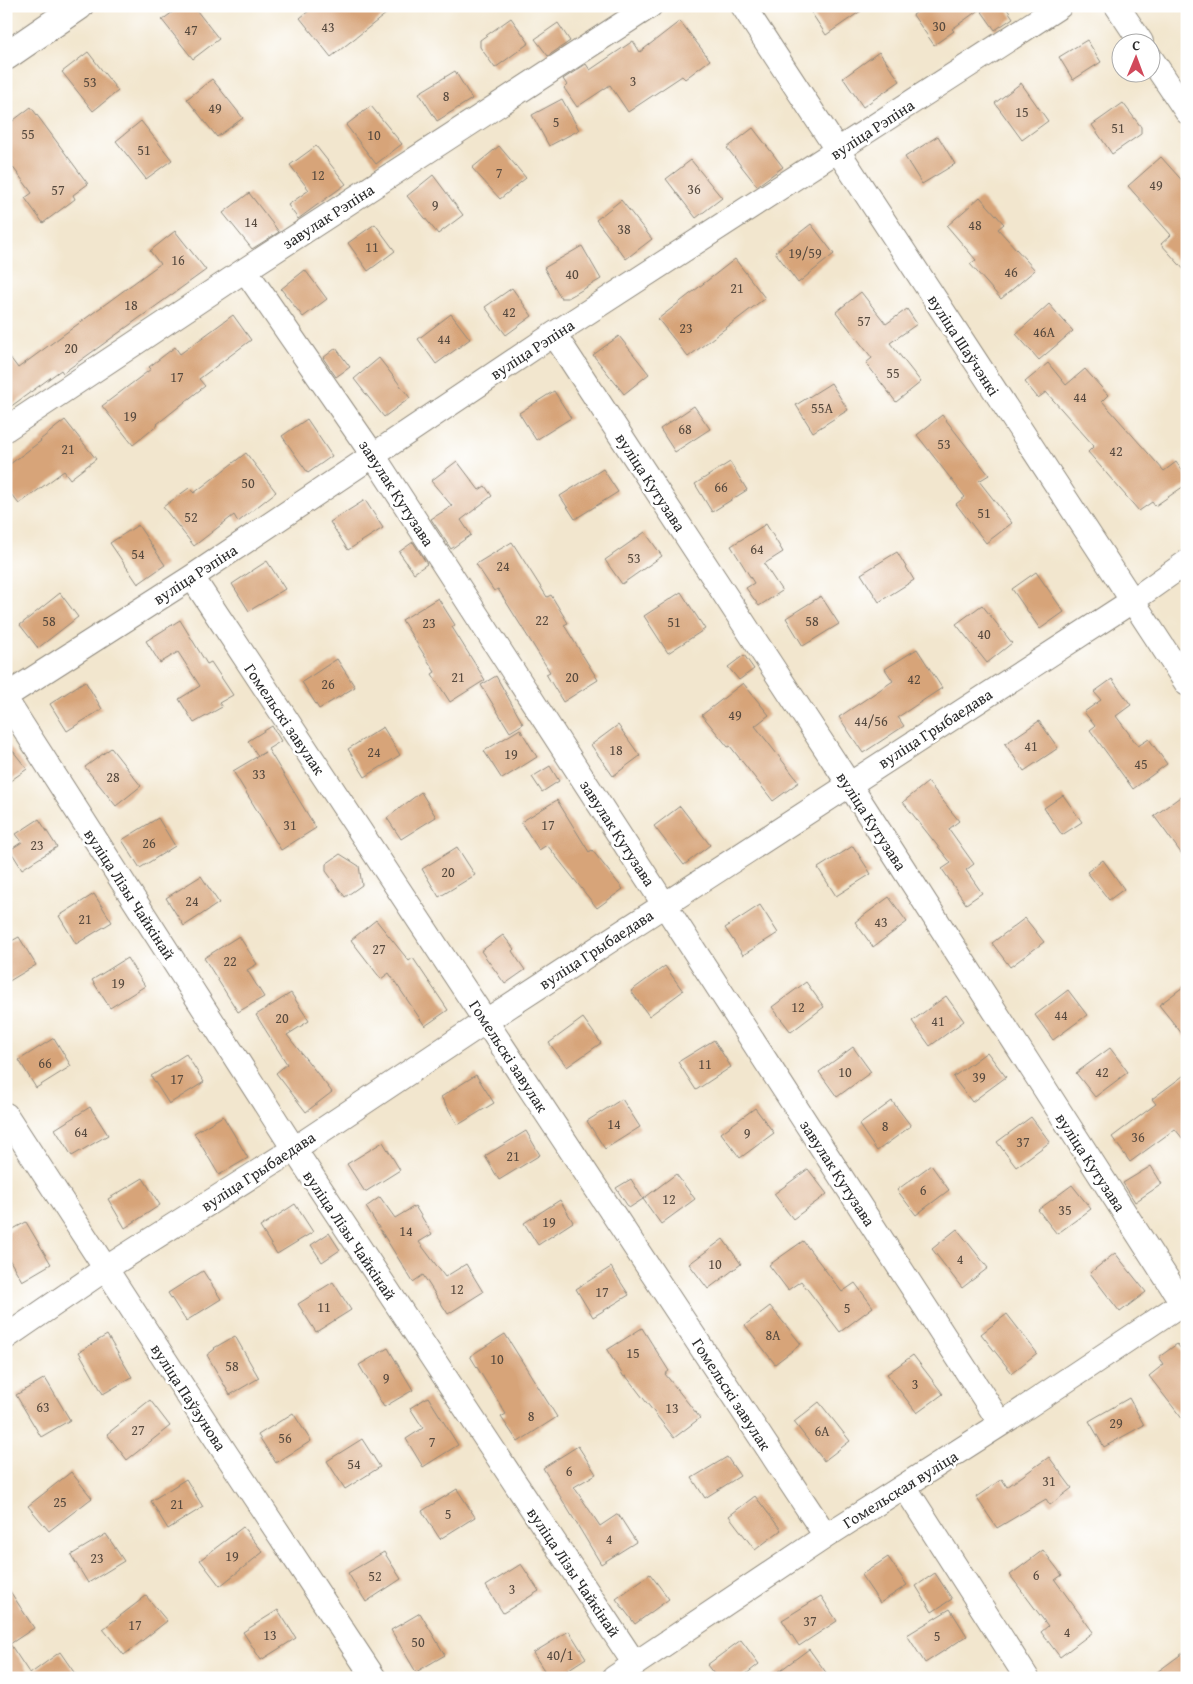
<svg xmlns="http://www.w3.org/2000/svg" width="1193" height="1684" font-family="'Gentium Book Plus',serif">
  <rect width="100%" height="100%" fill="#fff"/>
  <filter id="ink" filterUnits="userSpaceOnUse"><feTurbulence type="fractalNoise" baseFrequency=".02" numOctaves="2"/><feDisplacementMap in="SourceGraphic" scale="10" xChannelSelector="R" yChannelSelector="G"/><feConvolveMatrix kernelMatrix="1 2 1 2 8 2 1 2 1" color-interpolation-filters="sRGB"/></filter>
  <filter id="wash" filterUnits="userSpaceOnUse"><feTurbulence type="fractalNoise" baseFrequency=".0096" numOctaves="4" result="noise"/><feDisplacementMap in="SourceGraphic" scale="20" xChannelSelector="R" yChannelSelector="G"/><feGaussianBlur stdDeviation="1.12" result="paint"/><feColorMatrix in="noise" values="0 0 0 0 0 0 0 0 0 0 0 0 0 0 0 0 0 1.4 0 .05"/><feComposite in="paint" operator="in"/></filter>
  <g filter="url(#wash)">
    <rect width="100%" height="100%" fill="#f2e6ce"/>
    <g id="blocks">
      <path fill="#d7a479" d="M181 6H193L219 39 193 59 162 20Z
        M315 6H396L331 57 300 18Z
        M807 6H868L826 35Z
        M926 6H1005L1013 18 995 30 980 9 952 29 954 31 934 45 913 15Z
        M511 18 529 43 495 68 480 47V40Z
        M680 21 710 60 685 79 682 76 628 112 610 85 577 107 564 88 567 85 563 79 586 64 590 70 633 41 640 52Z
        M558 23 570 41 548 56 535 39Z
        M1087 40 1101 62 1073 80 1059 57Z
        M88 52 118 91 93 111 62 72Z
        M879 52 900 81 863 107 843 78Z
        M455 71 472 99 437 121 419 93Z
        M212 79 243 118 217 137 187 99Z
        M1021 83 1048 121 1022 140 995 103Z
        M562 99 579 130 549 146 532 115Z
        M1123 103 1141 127V134L1112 154 1092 125Z
        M371 106 402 144 376 164 346 125Z
        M31 107 88 184 73 195 75 199 43 223 25 198 32 193 6 158V126Z
        M141 121 172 160 146 179 116 141Z
        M753 128 783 167 757 186 727 148Z
        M938 136 955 164 922 184 905 157Z
        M316 146 346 184 298 219 288 205 309 190 290 165Z
        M499 146 526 178 500 199 472 168Z
        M1161 157 1187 186V273L1161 244 1171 235 1128 186Z
        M691 160 722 198 696 218 666 179Z
        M433 175 463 215 438 234 407 196Z
        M249 193 279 232 252 249 223 213Z
        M980 197 1004 224 998 229 1035 270 1001 299 970 264 976 260 947 226Z
        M621 200 652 239 626 259 596 220Z
        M375 224 395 251 368 271 348 243Z
        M811 224 834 254 798 283 775 252Z
        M175 231 206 270 63 373 61 370 6 410V352L18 368 160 264 150 251Z
        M582 246 601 279 568 298H561L544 268Z
        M735 259 765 298 688 357 658 319Z
        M305 270 327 299 303 317 281 289Z
        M512 288 532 316 506 335 485 307Z
        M861 292 886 324 907 309 917 324 890 343 921 382 896 402 866 363 872 358 836 312Z
        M1049 304 1073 331 1039 360 1016 334Z
        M451 314 470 339 436 364 418 339Z
        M233 315 251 340 199 379 205 386 157 424 158 425 133 445 102 406 151 369 149 367 175 347 180 354Z
        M619 336 649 374 624 394 593 355Z
        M336 348 350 367 336 377 323 358Z
        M379 358 410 398 384 417 354 379Z
        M1048 363 1066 385 1085 369 1108 395 1102 401 1164 471 1176 462 1187 477V484L1155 506 1152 502 1139 511 1088 452 1094 446 1046 392 1038 398 1025 382Z
        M831 383 848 410 813 432 796 405Z
        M554 391 571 418 536 440 519 413Z
        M694 406 710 429 675 452 660 429Z
        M942 415 989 475 979 481 1012 523 986 543 956 504 965 497 917 435Z
        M307 419 332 456 308 473 282 436Z
        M65 420 96 459 70 479 64 471 19 504 6 488V467L41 441 40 440Z
        M246 453 276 492 238 522 234 515 194 546 163 507 189 488 194 493Z
        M457 461 479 490 485 486 492 496 461 520 471 535 451 549 431 519 452 506 431 481Z
        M730 462 747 490 712 512 695 484Z
        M603 469 618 492 575 519 560 496Z
        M365 500 383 528 348 550 330 522Z
        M766 524 783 552 764 564 782 591 759 606 746 588 754 583 731 546Z
        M138 525 165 565 138 584 110 543Z
        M645 532 662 556 622 584 605 560Z
        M413 542 427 564 414 573 399 552Z
        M512 542 547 597 551 595 568 623 564 625 598 680 563 702 546 674 550 672 498 589 494 591 476 564Z
        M897 552 914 580 879 602 861 574Z
        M267 561 285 589 249 611 232 584Z
        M1036 572 1064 612 1040 629 1012 589Z
        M681 592 705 629 668 653 644 616Z
        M60 593 78 617 38 648 20 625Z
        M821 596 839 624 803 646 786 618Z
        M438 598 455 625 452 627 485 680 450 702 432 674 435 672 402 620Z
        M982 605 1012 643 987 663 956 624Z
        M180 620 207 664 211 662 233 695 219 703 222 707 194 723 179 699 200 686 178 652 160 663 146 641Z
        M917 649 942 688 898 717 904 726 863 753 839 717 893 681 885 669Z
        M744 655 754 669 739 680 728 667Z
        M337 659 355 687 319 709 302 682Z
        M496 676 523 724 510 732 481 685Z
        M1112 679 1131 705 1116 716 1138 746 1149 739 1167 764 1133 789 1090 730 1095 726 1084 712 1101 700 1094 692Z
        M85 681 102 709 67 731 50 704Z
        M743 683 769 715 755 726 799 782 773 801 730 746 728 747 702 715Z
        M1039 721 1058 748 1024 771 1005 744Z
        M618 725 640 756 613 776 591 745Z
        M272 726 281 741 268 749 316 828 281 850 233 771 265 752 258 756 248 741Z
        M383 727 400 755 365 777 348 749Z
        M520 729 537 757 502 779 484 751Z
        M6 742 27 769 6 784Z
        M111 748 141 786 116 806 85 767Z
        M550 766 559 781 542 792 532 777Z
        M928 782 959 821 949 829 974 864 966 870 982 893 966 904 942 869 951 863 903 802Z
        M421 792 436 817 401 839 387 818Z
        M1187 792V861L1154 816Z
        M1063 795 1082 822 1062 835 1044 808Z
        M557 800 589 852 592 850 623 889 597 908 547 845 539 850 521 822Z
        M680 806 710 845 684 865 654 826Z
        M158 818 175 846 140 868 122 840Z
        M39 819 57 847 22 869 10 850 22 842 16 834Z
        M853 846 871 874 836 896 818 868Z
        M457 847 475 875 439 897 422 869Z
        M340 854 359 866 362 885 345 897 326 871V864Z
        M1103 860 1124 889 1109 900 1087 872Z
        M201 876 219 903 184 926 166 898Z
        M94 894 112 922 76 944 59 916Z
        M889 897 907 922 873 947 855 922Z
        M760 905 778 933 743 955 725 928Z
        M1025 918 1044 942 1010 967 992 943Z
        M376 920 409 961 413 958 448 1010 425 1026 389 973 381 979 351 940Z
        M503 935 514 949 512 951 525 970 505 984 481 951Z
        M239 936 257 964 247 970 264 997 238 1012 204 958Z
        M19 937 36 965 6 983V944Z
        M127 958 145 986 110 1008 92 980Z
        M665 966 683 991 649 1016 631 991Z
        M806 982 824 1007 791 1032 772 1007Z
        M1187 984V1040L1159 1005Z
        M1068 990 1087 1015 1053 1040 1035 1015Z
        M291 993 309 1021 287 1035 332 1092 306 1112 276 1073 287 1064 256 1015Z
        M946 996 964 1021 930 1046 912 1021Z
        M583 1018 601 1043 567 1067 549 1043Z
        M54 1038 71 1066 36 1088 19 1060Z
        M714 1040 731 1067 696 1090 678 1062Z
        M853 1047 871 1072 837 1097 819 1072Z
        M1110 1048 1128 1072 1095 1097 1076 1073Z
        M987 1052 1006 1077 972 1102 953 1077Z
        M186 1054 204 1082 169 1104 151 1076Z
        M1187 1073V1144L1175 1129 1130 1162 1112 1137 1156 1104 1152 1099Z
        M476 1075 494 1103 458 1125 441 1097Z
        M622 1099 640 1127 605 1149 587 1121Z
        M892 1101 911 1126 877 1151 859 1125Z
        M90 1107 108 1135 72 1156 55 1129Z
        M755 1108 774 1133 740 1158 721 1133Z
        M223 1116 248 1158 219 1175 194 1133Z
        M1031 1117 1050 1142 1016 1167 997 1142Z
        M526 1131 540 1155 499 1180 485 1156Z
        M383 1142 400 1170 365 1192 347 1164Z
        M931 1165 949 1190 916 1215 897 1190Z
        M1151 1166 1162 1184 1135 1202 1123 1183Z
        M808 1169 827 1194 793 1219 774 1194Z
        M676 1174 695 1199 661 1224 643 1199Z
        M143 1178 160 1205 125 1228 108 1199Z
        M631 1179 643 1199 629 1208 616 1188Z
        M1072 1185 1091 1209 1057 1234 1038 1210Z
        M380 1197 395 1218 415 1206 432 1234 419 1242 445 1277 466 1264 483 1292 448 1314 423 1275 413 1282 366 1207Z
        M560 1200 573 1222 538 1245 524 1223Z
        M295 1204 313 1232 277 1254 260 1227Z
        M26 1222 51 1264 22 1281 6 1254V1233Z
        M957 1229 988 1268 962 1288 932 1249Z
        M329 1233 340 1250 322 1262 311 1245Z
        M723 1239 741 1264 708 1289 689 1264Z
        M803 1241 842 1292 855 1283 873 1307 840 1332 801 1281 788 1290 769 1265Z
        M1115 1253 1146 1292 1120 1312 1090 1273Z
        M611 1267 629 1295 593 1317 576 1289Z
        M203 1271 221 1299 186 1321 168 1293Z
        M333 1282 351 1310 316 1332 298 1304Z
        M770 1306 801 1344 775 1364 745 1325Z
        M1007 1314 1037 1353 1012 1373 981 1334Z
        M642 1328 669 1371 665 1374 700 1418 674 1438 626 1376 624 1377 607 1350Z
        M505 1334 557 1417 518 1442 501 1417 506 1414 470 1356Z
        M107 1335 132 1377 103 1394 79 1352Z
        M235 1336 259 1378 230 1395 207 1355 215 1349 214 1348Z
        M1177 1344 1187 1356V1425L1149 1376 1164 1364 1159 1357Z
        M388 1348 413 1390 384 1407 359 1365Z
        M913 1355 943 1394 917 1413 887 1374Z
        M45 1378 70 1420 41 1437 16 1395Z
        M428 1397 458 1445 423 1467 406 1439 423 1428 410 1408Z
        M1129 1398 1144 1425 1104 1447 1089 1421Z
        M150 1400 170 1426 127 1460 107 1434Z
        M819 1402 850 1441 824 1461 794 1422Z
        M293 1413 311 1441 276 1463 258 1435Z
        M362 1439 380 1467 345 1489 327 1461Z
        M578 1446 596 1474 574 1487 600 1526 618 1514 636 1542 601 1564 543 1468Z
        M727 1457 740 1476 705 1498 692 1478Z
        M1049 1457 1072 1488 1050 1505 1046 1499 997 1528 976 1497 1002 1479 1007 1487Z
        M71 1472 92 1498 49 1531 28 1506Z
        M186 1479 203 1507 168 1529 151 1501Z
        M457 1489 475 1517 440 1539 422 1511Z
        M755 1496 781 1530 755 1550 729 1516Z
        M243 1527 263 1552 220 1586 200 1560Z
        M106 1534 124 1561 88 1583 71 1555Z
        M1043 1550 1062 1575 1055 1580 1093 1632 1060 1657 1041 1632 1048 1626 1010 1575Z
        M384 1552 401 1579 366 1602 348 1573Z
        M888 1557 907 1585 880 1603 861 1575Z
        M521 1564 539 1591 503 1613 486 1586Z
        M935 1573 952 1599 932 1612 916 1586Z
        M650 1574 669 1599 635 1624 616 1599Z
        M6 1585 34 1628 10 1644 30 1674 60 1652 78 1678H6Z
        M146 1596 167 1621 124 1655 103 1629Z
        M821 1596 837 1621 799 1646 782 1620Z
        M950 1609 967 1636 925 1663 907 1635Z
        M278 1610 296 1638 261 1660 243 1632Z
        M420 1613 445 1655 416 1672 391 1630Z
        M569 1631 586 1658 555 1678H549L533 1653Z
        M741 1640 759 1664 741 1678H717L707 1665Z
        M809 1649 830 1678H770Z
        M1187 1650V1678H1149Z"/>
    </g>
  </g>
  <g filter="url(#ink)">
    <use href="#blocks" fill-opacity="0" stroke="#8e887c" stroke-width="1"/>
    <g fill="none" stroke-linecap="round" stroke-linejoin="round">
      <defs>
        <path id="minor" d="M743 6 1187 684
          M1117 6 1141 42
          M1150 57 1187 112
          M245 270 373 455 1001 1424
          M554 334 849 784 1187 1310
          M6 429 245 270 650 6
          M192 577 826 1536
          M6 696 192 577 554 334 1060 6
          M6 700 294 1149 635 1664
          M6 1115 215 1437 374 1678
          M6 1337 105 1269 294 1149 486 1021 1132 601 1187 562
          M904 1486 1027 1678
          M614 1678 826 1536 1001 1424 1187 1300"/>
        <path id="major" d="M6 56 79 6"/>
      </defs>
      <use href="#minor" stroke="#8e887c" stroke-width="26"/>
      <use href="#major" stroke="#8e887c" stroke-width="30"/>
      <use href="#minor" stroke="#fff" stroke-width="24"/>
      <use href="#major" stroke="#fff" stroke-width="28"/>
    </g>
  </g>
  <g text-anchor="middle" stroke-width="5" stroke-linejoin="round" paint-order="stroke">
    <g font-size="14" fill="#56493e">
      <text x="939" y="31">30</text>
      <text x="328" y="32">43</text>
      <text x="191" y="35">47</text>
      <text x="633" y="86">3</text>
      <text x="90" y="87">53</text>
      <text x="446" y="101">8</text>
      <text x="215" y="113">49</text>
      <text x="1022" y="117">15</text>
      <text x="556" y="127">5</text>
      <text x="1118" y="133">51</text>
      <text x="28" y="139">55</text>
      <text x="374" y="140">10</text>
      <text x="144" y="155">51</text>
      <text x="499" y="178">7</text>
      <text x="318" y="180">12</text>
      <text x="1156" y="190">49</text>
      <text x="694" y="194">36</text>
      <text x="58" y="195">57</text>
      <text x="435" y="210">9</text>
      <text x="251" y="227">14</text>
      <text x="975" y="230">48</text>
      <text x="624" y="234">38</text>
      <text x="372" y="252">11</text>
      <text x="805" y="258">19/59</text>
      <text x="178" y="265">16</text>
      <text x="1011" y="277">46</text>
      <text x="572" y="279">40</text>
      <text x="737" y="293">21</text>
      <text x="131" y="310">18</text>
      <text x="509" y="317">42</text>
      <text x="864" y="326">57</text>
      <text x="686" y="333">23</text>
      <text x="1044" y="337">46А</text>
      <text x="444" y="344">44</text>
      <text x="71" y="353">20</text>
      <text x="893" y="378">55</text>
      <text x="177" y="382">17</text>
      <text x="1080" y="402">44</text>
      <text x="822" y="413">55А</text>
      <text x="130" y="421">19</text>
      <text x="685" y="434">68</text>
      <text x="944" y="449">53</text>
      <text x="68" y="454">21</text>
      <text x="1116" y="456">42</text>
      <text x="248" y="488">50</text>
      <text x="721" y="492">66</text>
      <text x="984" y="518">51</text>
      <text x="191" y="522">52</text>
      <text x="757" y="554">64</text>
      <text x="138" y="559">54</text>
      <text x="634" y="563">53</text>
      <text x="503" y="571">24</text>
      <text x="542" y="625">22</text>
      <text x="49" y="626">58</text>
      <text x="812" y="626">58</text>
      <text x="674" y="627">51</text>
      <text x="429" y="628">23</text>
      <text x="984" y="639">40</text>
      <text x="458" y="682">21</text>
      <text x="572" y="682">20</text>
      <text x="914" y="684">42</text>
      <text x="328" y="689">26</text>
      <text x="735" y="720">49</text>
      <text x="871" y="726">44/56</text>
      <text x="1031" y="751">41</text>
      <text x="616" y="755">18</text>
      <text x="374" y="757">24</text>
      <text x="511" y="759">19</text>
      <text x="1141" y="769">45</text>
      <text x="259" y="779">33</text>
      <text x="113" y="782">28</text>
      <text x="290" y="830">31</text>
      <text x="548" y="830">17</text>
      <text x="149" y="848">26</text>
      <text x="37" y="850">23</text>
      <text x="448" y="877">20</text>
      <text x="192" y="906">24</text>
      <text x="85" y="924">21</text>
      <text x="881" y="927">43</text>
      <text x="379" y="954">27</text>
      <text x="230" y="966">22</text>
      <text x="118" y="988">19</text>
      <text x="798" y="1012">12</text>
      <text x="1061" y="1020">44</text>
      <text x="282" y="1023">20</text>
      <text x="938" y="1026">41</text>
      <text x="45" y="1068">66</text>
      <text x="705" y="1069">11</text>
      <text x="845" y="1077">10</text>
      <text x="1102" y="1077">42</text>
      <text x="979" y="1082">39</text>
      <text x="177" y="1084">17</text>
      <text x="614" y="1129">14</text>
      <text x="885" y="1131">8</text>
      <text x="81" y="1137">64</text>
      <text x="747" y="1138">9</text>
      <text x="1138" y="1142">36</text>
      <text x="1023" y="1147">37</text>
      <text x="513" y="1161">21</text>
      <text x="923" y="1195">6</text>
      <text x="669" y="1204">12</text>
      <text x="1065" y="1215">35</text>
      <text x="549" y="1227">19</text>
      <text x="406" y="1236">14</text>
      <text x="960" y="1264">4</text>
      <text x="715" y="1269">10</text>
      <text x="457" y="1294">12</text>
      <text x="602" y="1297">17</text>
      <text x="324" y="1312">11</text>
      <text x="847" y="1313">5</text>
      <text x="773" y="1340">8А</text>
      <text x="633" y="1358">15</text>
      <text x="497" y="1364">10</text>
      <text x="232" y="1371">58</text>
      <text x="386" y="1383">9</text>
      <text x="915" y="1389">3</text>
      <text x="43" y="1412">63</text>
      <text x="672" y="1413">13</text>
      <text x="531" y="1421">8</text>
      <text x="1116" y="1428">29</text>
      <text x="138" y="1435">27</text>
      <text x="822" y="1436">6А</text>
      <text x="285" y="1443">56</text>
      <text x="432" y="1447">7</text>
      <text x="354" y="1469">54</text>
      <text x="569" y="1476">6</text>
      <text x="1049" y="1486">31</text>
      <text x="60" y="1507">25</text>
      <text x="177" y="1509">21</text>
      <text x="448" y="1519">5</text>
      <text x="609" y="1544">4</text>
      <text x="232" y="1561">19</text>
      <text x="97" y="1563">23</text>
      <text x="1036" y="1580">6</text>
      <text x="375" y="1581">52</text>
      <text x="512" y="1594">3</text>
      <text x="810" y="1626">37</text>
      <text x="135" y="1630">17</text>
      <text x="1067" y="1637">4</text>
      <text x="270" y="1640">13</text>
      <text x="937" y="1641">5</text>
      <text x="418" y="1647">50</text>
      <text x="560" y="1660">40/1</text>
    </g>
    <g font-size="16" fill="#2b2b2b" stroke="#fff">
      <text transform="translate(872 129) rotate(-33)" y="6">вуліца Рэпіна</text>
      <text transform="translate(328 216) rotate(-33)" y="6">завулак Рэпіна</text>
      <text transform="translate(964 345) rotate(57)" y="6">вуліца Шаўчэнкі</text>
      <text transform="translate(532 349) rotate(-33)" y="6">вуліца Рэпіна</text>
      <text transform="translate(651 482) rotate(57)" y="6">вуліца Кутузава</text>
      <text transform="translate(397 493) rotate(57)" y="6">завулак Кутузава</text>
      <text transform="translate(195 574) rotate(-33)" y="6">вуліца Рэпіна</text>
      <text transform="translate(285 719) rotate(56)" y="6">Гомельскі завулак</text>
      <text transform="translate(935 728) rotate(-33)" y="6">вуліца Грыбаедава</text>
      <text transform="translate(872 821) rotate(57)" y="6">вуліца Кутузава</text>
      <text transform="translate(618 833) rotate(57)" y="6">завулак Кутузава</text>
      <text transform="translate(130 894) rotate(57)" y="6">вуліца Лізы Чайкінай</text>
      <text transform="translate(596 949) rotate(-33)" y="6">вуліца Грыбаедава</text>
      <text transform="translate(509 1056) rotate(57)" y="6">Гомельскі завулак</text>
      <text transform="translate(1091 1162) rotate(57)" y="6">вуліца Кутузава</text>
      <text transform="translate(258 1171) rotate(-33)" y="6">вуліца Грыбаедава</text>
      <text transform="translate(838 1173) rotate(57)" y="6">завулак Кутузава</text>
      <text transform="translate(350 1235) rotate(56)" y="6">вуліца Лізы Чайкінай</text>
      <text transform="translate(732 1394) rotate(57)" y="6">Гомельскі завулак</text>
      <text transform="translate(189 1397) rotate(57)" y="6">вуліца Паўзунова</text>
      <text transform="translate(900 1489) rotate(-32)" y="6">Гомельская вуліца</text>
      <text transform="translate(574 1572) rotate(56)" y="6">вуліца Лізы Чайкінай</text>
    </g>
  </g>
  <rect width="1193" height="1684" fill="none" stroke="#fff" stroke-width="25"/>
  <g transform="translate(1136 58) rotate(1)"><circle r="24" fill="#ffffff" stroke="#aaaaaa"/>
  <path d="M0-4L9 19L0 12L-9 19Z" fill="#d1495b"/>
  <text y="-8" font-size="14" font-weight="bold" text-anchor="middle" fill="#2b2b2b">С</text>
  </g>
</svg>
